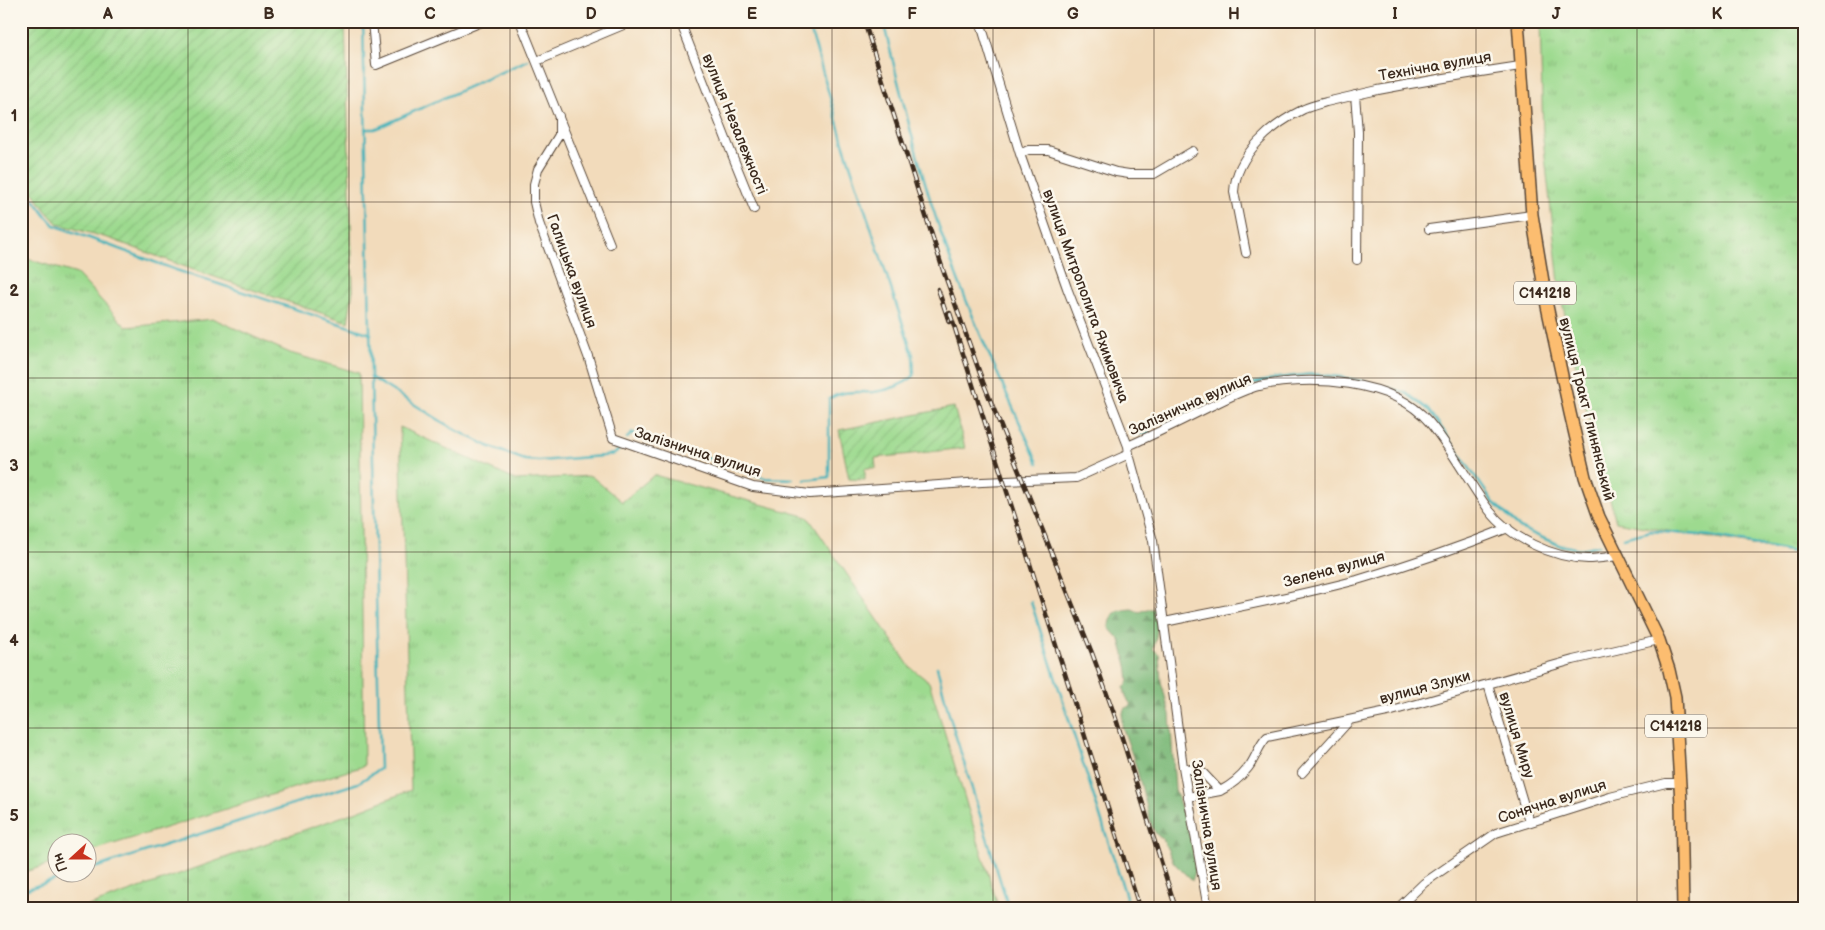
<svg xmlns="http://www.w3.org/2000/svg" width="1825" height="930" font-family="'Balsamiq Sans',sans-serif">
  <defs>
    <pattern id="grass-tufts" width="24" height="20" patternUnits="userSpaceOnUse" patternTransform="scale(1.25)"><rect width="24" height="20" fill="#9dda8f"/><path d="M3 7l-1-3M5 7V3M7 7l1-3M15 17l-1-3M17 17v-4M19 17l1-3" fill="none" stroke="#88bb7b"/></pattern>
    <pattern id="forest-firs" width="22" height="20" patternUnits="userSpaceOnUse" patternTransform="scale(1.25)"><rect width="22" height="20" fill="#7eba7a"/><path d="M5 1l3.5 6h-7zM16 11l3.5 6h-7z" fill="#689763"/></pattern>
    <pattern id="garden-furrows" width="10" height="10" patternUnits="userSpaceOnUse" patternTransform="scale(1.25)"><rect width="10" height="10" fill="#9dda8f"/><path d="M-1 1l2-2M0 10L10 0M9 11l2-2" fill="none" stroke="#88bb7b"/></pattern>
  </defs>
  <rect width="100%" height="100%" fill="#fbf7ec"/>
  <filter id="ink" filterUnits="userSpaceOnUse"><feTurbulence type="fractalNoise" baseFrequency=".02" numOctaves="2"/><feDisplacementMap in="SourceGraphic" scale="10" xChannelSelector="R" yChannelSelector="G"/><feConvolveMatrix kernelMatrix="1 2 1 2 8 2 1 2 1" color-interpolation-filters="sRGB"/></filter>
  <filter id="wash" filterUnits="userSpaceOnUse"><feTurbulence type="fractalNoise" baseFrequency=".0096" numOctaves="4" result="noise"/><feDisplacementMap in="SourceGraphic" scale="20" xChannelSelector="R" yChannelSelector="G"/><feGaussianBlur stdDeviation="1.12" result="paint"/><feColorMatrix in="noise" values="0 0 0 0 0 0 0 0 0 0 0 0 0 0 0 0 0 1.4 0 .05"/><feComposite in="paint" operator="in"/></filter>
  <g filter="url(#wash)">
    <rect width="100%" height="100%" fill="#f2dbbb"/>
    <path fill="url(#grass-tufts)" stroke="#6c8256" d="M1540 21H1804V554L1616 522 1578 376 1560 292 1543 139Z
      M21 257 77 274 126 327 214 319 290 353 359 373 364 766 88 852V842H58L57 862 21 873Z
      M400 427 515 480 591 476 622 502 654 475 808 517 910 667 929 682 999 909H80L355 812 411 790Z"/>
    <path fill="url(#forest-firs)" stroke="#5c724c" d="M1132 609 1139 612 1147 609H1155C1159 622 1157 636 1153 649L1159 654 1161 682 1170 714 1175 789 1190 836 1196 869 1192 881 1174 863 1163 840 1156 834 1152 827 1136 766 1122 726V718L1124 709 1131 705 1126 697 1124 688 1129 681 1127 665 1120 640 1109 628C1109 612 1118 610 1132 609Z"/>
    <path fill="url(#garden-furrows)" stroke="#6c8256" d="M21 21H345L353 290 348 322 191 269 111 239 58 224 46 211 21 175Z
      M954 407 965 448 875 458 876 468H865V480L849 479 839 430Z"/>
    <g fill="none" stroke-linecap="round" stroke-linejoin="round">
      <path stroke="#42b2ba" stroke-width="2.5" d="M883 21C901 93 918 166 942 236 969 314 1004 388 1038 463
        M365 129H375L528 60
        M21 182 46 216 54 225 176 270 371 334
        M372 378 452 428 488 446 525 460 539 461 603 456 614 454 621 448
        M1166 424 1208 402 1251 384 1278 378 1312 374 1341 377 1371 383 1406 393 1429 410 1493 502 1520 528 1559 545 1581 549 1599 545
        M1138 434 1150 433
        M627 438 633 433 765 478 793 479
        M805 480 829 477V399C844 389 858 393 874 392 889 390 903 385 914 376L913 355 844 146 808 21
        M1623 538 1651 531 1710 536 1804 554
        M1031 602 1130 909
        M937 667 949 714 1009 909
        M88 870 358 783 380 769 363 21
        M21 891 79 872"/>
    </g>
  </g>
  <g filter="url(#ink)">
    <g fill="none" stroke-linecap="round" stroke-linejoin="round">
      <defs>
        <path id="street" d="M372 21 376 65 484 21
          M520 21 610 244
          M680 21 731 152 754 209
          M537 61 633 21
          M1355 95 1358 132 1357 260
          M559 116V135L538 169 534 184V202L539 223 589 359 613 438 753 487 810 494 982 482 1076 478 1129 454 1128 446 1067 288 1020 154 980 21
          M1020 154 1028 150H1048L1116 172 1129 174H1154L1193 151
          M1429 229 1532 215
          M1246 253 1234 192C1236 154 1273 124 1304 109 1311 106 1319 104 1326 102 1343 98 1360 94 1378 90 1425 81 1473 73 1520 66
          M1128 446C1155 434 1181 421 1207 408 1224 400 1240 391 1259 386 1309 375 1393 379 1429 422 1452 449 1468 482 1489 510 1510 538 1553 558 1588 559 1598 559 1608 557 1618 556
          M1129 454 1153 541 1183 767 1208 909
          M1164 622C1228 609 1293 597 1357 580 1408 565 1458 548 1508 528
          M1488 684 1529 822
          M1183 767 1203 773 1220 791C1230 786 1241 777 1248 768 1256 758 1258 746 1267 737L1392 711 1573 660 1659 640
          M1302 773 1350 720
          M1188 797 1220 791
          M1207 905 1253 909
          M1397 909 1424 883 1496 833 1610 797 1666 783H1679"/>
        <path id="primary" d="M1518 21 1532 215 1547 306 1570 413 1585 477 1599 517 1659 640 1669 670 1675 697 1681 803 1683 909"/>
      </defs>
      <use href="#street" stroke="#564536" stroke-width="10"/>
      <use href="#primary" stroke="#564536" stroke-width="14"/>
      <use href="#street" stroke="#fff" stroke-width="8"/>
      <use href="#primary" stroke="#fcbd6f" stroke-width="11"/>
      <defs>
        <path id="rail" d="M864 21 943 270 983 382 1092 653 1116 719 1176 909
          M938 289 949 322
          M950 313 1140 909"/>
      </defs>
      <use href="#rail" stroke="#3b2a1e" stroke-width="4.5"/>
      <use href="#rail" stroke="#fbf7ec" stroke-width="2.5" stroke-dasharray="8" stroke-linecap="butt"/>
    </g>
  </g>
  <path fill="none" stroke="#3b2a1e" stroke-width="1" stroke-opacity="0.55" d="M188 21V909M349 21V909M510 21V909M671 21V909M832 21V909M993 21V909M1154 21V909M1315 21V909M1476 21V909M1637 21V909M21 202H1804M21 378H1804M21 552H1804M21 728H1804"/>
  <g text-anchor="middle" stroke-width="5" stroke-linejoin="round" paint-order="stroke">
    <g fill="#fbf7ec" stroke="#75685c" stroke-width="1">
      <rect x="1514" y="281.5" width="62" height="23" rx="4"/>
      <rect x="1645" y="714.5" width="62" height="23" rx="4"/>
    </g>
    <g font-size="14" font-weight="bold" fill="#3b2a1e">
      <text x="1545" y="298">С141218</text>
      <text x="1676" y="731">С141218</text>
    </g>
    <g font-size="15" fill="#3b2a1e" stroke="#fbf7ec">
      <text transform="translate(1435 66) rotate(-10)" y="5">Технічна вулиця</text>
      <text transform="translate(735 124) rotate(68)" y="5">вулиця Незалежності</text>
      <text transform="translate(572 271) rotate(70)" y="5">Галицька вулиця</text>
      <text transform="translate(1086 296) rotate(70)" y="5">вулиця Митрополита Яхимовича</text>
      <text transform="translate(1190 404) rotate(-24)" y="5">Залізнична вулиця</text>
      <text transform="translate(1587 409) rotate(76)" y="5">вулиця Тракт Глинянський</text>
      <text transform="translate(698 452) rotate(18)" y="5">Залізнична вулиця</text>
      <text transform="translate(1334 569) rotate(-15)" y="5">Зелена вулиця</text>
      <text transform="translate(1425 687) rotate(-15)" y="5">вулиця Злуки</text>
      <text transform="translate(1517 735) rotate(73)" y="5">вулиця Миру</text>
      <text transform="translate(1552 801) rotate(-18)" y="5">Сонячна вулиця</text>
      <text transform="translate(1207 825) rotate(81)" y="5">Залізнична вулиця</text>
    </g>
  </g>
  <rect width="1825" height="930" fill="none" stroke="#fbf7ec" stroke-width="55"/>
  <g transform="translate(72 858) rotate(249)"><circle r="24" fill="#fbf7ec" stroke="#aea59a"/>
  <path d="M0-4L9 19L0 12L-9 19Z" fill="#c8321e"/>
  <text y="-8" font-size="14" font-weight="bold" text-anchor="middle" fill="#3b2a1e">Пн</text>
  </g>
  <rect x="28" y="28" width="1770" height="874" fill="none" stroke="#3b2a1e" stroke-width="2"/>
  <g font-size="16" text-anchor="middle" font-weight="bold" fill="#3b2a1e">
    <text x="108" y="19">A</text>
    <text x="269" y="19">B</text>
    <text x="430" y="19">C</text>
    <text x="591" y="19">D</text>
    <text x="752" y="19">E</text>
    <text x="912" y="19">F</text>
    <text x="1073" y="19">G</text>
    <text x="1234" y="19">H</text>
    <text x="1395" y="19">I</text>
    <text x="1556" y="19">J</text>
    <text x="1717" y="19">K</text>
    <text x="14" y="121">1</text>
    <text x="14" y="296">2</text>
    <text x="14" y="471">3</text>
    <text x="14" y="646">4</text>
    <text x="14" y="821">5</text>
  </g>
</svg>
